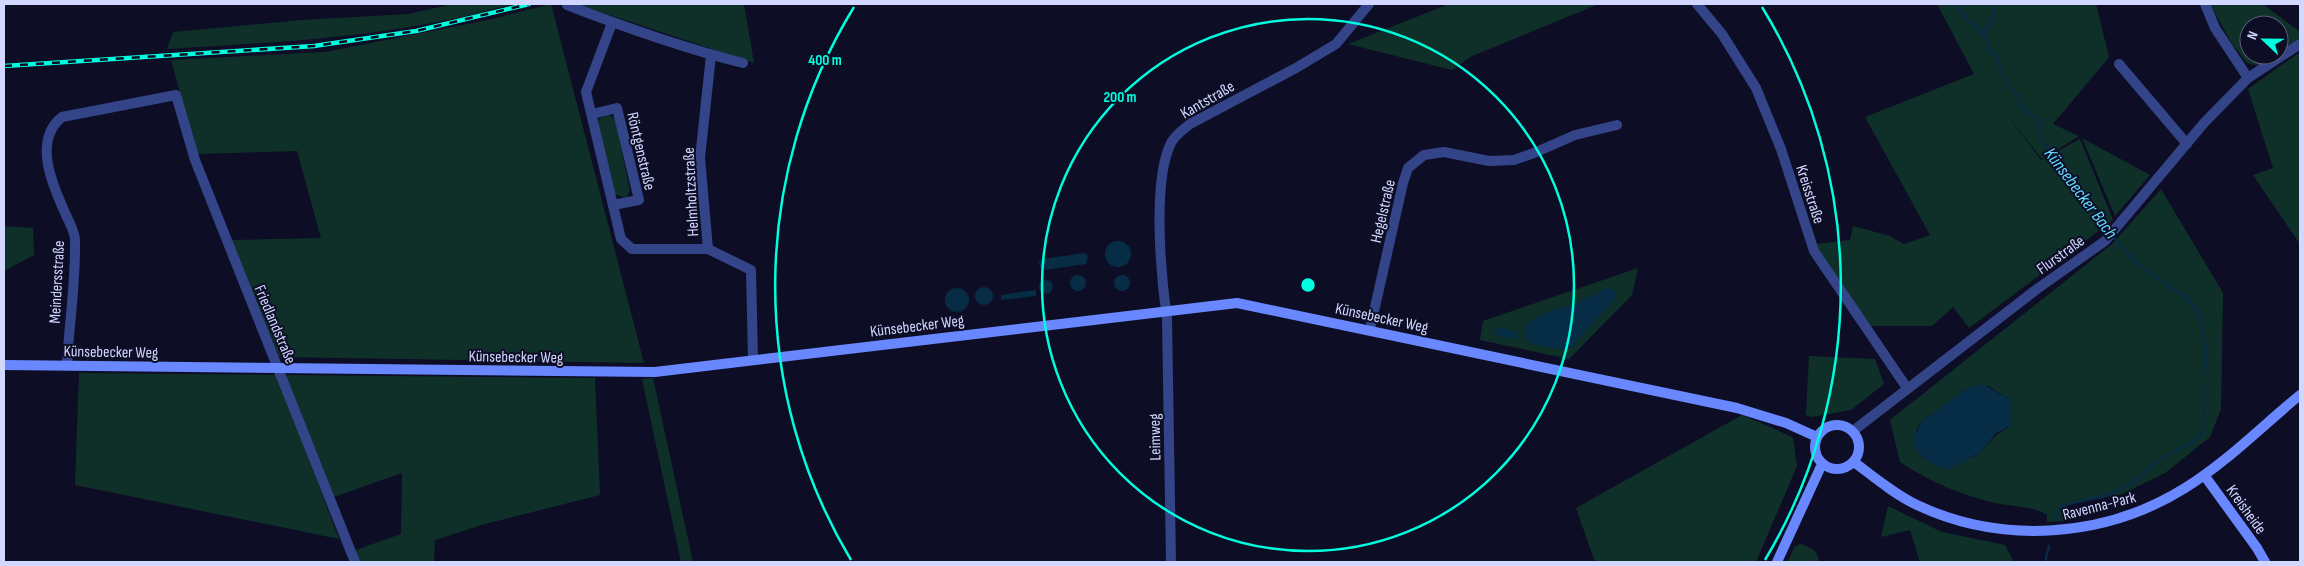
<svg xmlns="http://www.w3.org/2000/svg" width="2304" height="566" font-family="'Sofia Sans Condensed',sans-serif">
  <rect width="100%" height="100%" fill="#0d0e26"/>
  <path fill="#0f3028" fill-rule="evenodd" d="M453 4H513C400 37 284 42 167 49L173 32 302 20 408 14Z
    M551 4 644 363 279 357 231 240 321 238 297 151 197 154 171 60 325 52 488 20Z
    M577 4H744L754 63Z
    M1449 4H1599L1472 56 1452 70 1348 44Z
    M1937 4H2096L2109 57 2053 124 2079 136 2042 159 2002 109 2041 160 2080 139 2113 220 1969 328 1953 307 1932 326H1870L1820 253 1816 244 1850 240 1853 226 1890 236 1904 244 1930 235 1865 117 1974 74Z
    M2210 4H2263L2300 32V38L2279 52V25H2249V55H2275L2259 66 2247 63 2232 44Z
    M2300 52V244L2253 175 2273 168 2248 89Z
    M608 114 615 119 630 191 626 198 614 194 598 123 600 118Z
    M2082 138 2150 175 2115 216Z
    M2161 189 2223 293 2221 409 2210 437 2165 473 2122 494 2068 505 2065 509V521L2047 522V515C2031 505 2013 507 1995 503 1961 495 1930 482 1900 462L1890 420 2112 244ZM1988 386 2008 398V428C1992 435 1990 444 1978 454 1968 462 1947 463 1935 466L1919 454 1916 430 1921 422 1968 388Z
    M4 226 33 228 34 255 4 271Z
    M1638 268 1632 295 1569 359 1480 340 1483 321Z
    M1809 356 1875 359 1884 384 1851 410 1812 417 1806 415Z
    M79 373 277 375 339 539 75 485Z
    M285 375 595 378 600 495 485 524 435 540 434 562H357L353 551 401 534 402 473 331 498Z
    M653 378 693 562H681L642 379Z
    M1742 415 1775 429 1793 438 1797 466 1756 562H1595L1576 508Z
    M1888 506 1942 532 2005 545 2014 562H1920L1910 530 1881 537Z
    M1800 544C1812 548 1817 549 1819 562H1788L1794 547Z"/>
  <path fill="#062c46" d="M1105 254a13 13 0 1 1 26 0a13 13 0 1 1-26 0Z
    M1085 253 1088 256 1086 264 1044 270 1040 268 1039 262 1042 259Z
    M1070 283a8 8 0 1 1 16 0a8 8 0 1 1-16 0Z
    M1114 283a8 8 0 1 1 16 0a8 8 0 1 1-16 0Z
    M1039 287a7 7 0 1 1 14 0a7 7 0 1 1-14 0Z
    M975 296a9 9 0 1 1 18 0a9 9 0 1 1-18 0Z
    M945 300a12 12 0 1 1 24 0a12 12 0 1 1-24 0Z
    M1606 288 1613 289 1615 291V298L1572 347C1564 351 1557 349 1548 347 1531 345 1517 342 1530 321L1552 310 1573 305Z
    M1036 290V296L1001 300V295Z
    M1496 327 1518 332 1517 339 1495 335Z
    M1982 384 2008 398 2012 403V425L1996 433 1981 452 1950 469 1935 466 1919 454 1915 448 1913 439 1921 422 1968 388Z"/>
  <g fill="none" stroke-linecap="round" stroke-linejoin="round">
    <path stroke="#062c46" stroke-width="2.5" d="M1956 4 1966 19 1981 31 1987 40 1990 52 1997 56 2000 68 2010 87 2019 98 2021 106 2025 111 2035 117 2039 122 2041 140 2069 174 2109 233
      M1983 35 1994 17V4
      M2113 237 2135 262 2188 299 2199 314 2205 343V373
      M2056 520 2057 512 2063 505 2104 496 2133 483 2158 461 2194 441 2200 435 2204 426 2205 387
      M2045 562 2049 546"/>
    <path stroke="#344489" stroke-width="10" d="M1697 4 1722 34 1756 88 1781 149 1814 251 1907 388
      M2205 4 2215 28 2248 78
      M567 5C624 27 683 48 743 63
      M612 23 586 92 621 239 632 249H708
      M711 55 700 158 708 249 751 270 753 360
      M2119 64 2187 144
      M592 114 617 108 639 200 613 205
      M1370 329 1403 183 1408 168 1424 155 1444 152 1489 161 1514 160 1534 153 1575 135 1617 125
      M67 365C69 324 76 281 75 240 75 232 69 222 66 215 53 186 32 141 62 117L176 95 195 160 355 562
      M1853 431 2037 289 2105 241 2204 123 2248 78 2300 44
      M1171 562 1167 319C1161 277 1152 181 1171 143 1175 135 1183 130 1190 124L1296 68 1336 44 1369 4"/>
    <path stroke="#6987ff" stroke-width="10" d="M4 365 655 372 1237 303 1737 408 1786 423 1817 437
      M1815 447a22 22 0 1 1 44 0a22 22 0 1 1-44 0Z
      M1854 462C1874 477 1894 494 1917 505 2002 545 2105 538 2185 488 2227 462 2262 426 2300 395
      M2204 475 2257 548 2265 562
      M1777 562 1822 464"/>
    <defs>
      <path id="rail" d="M4 66 314 46 416 31 529 4"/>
    </defs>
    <use href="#rail" stroke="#00fddd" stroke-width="4.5"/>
    <use href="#rail" stroke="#0d0e26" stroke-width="2.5" stroke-dasharray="8" stroke-linecap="butt"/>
  </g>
  <g fill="none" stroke="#00fddd" stroke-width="2.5">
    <circle cx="1308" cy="285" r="266"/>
    <path d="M851 560A533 533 0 0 1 854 7M1762 7A533 533 0 0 1 1765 560"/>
  </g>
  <g text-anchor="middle" stroke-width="4" stroke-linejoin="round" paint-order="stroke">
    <g font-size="16" fill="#d2d7ff" stroke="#0d0e26">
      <text transform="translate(1207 99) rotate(-30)" y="6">Kantstraße</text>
      <text transform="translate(642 151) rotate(77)" y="6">Röntgenstraße</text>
      <text transform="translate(690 192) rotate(-93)" y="6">Helmholtzstraße</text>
      <text transform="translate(1811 194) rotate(72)" y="6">Kreisstraße</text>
      <text transform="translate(1382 211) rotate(-77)" y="6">Hegelstraße</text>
      <text transform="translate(2060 254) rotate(-36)" y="6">Flurstraße</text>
      <text transform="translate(56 282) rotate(-87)" y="6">Meindersstraße</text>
      <text transform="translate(1382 317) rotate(12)" y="6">Künsebecker Weg</text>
      <text transform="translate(276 324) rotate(67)" y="6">Friedlandstraße</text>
      <text transform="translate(917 325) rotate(-7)" y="6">Künsebecker Weg</text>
      <text transform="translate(111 351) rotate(1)" y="6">Künsebecker Weg</text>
      <text transform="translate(516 356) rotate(1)" y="6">Künsebecker Weg</text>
      <text transform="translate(1154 437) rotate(-91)" y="6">Leimweg</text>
      <text transform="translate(2099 505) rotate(-14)" y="6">Ravenna-Park</text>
      <text transform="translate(2247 509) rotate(54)" y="6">Kreisheide</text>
    </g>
    <g font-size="18" font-style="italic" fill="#60d9ff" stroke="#0d0e26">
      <text transform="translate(2081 193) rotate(53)" y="6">Künsebecker Bach</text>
    </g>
  </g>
  <circle cx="1308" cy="285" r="8" fill="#00fddd" stroke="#0d0e26" stroke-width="2.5"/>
  <g font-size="15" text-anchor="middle" font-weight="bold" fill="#00fddd" stroke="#0d0e26" stroke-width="4" stroke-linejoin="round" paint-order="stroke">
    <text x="825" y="65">400 m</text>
    <text x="1120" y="102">200 m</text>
  </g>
  <rect width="2304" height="566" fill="none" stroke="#d2d7ff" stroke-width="10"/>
  <g transform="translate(2264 40) rotate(292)"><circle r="24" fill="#0d0e26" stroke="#5c5e7d"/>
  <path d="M0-4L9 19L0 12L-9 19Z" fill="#00fddd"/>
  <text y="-8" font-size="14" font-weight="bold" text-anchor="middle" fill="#d2d7ff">N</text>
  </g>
</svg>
